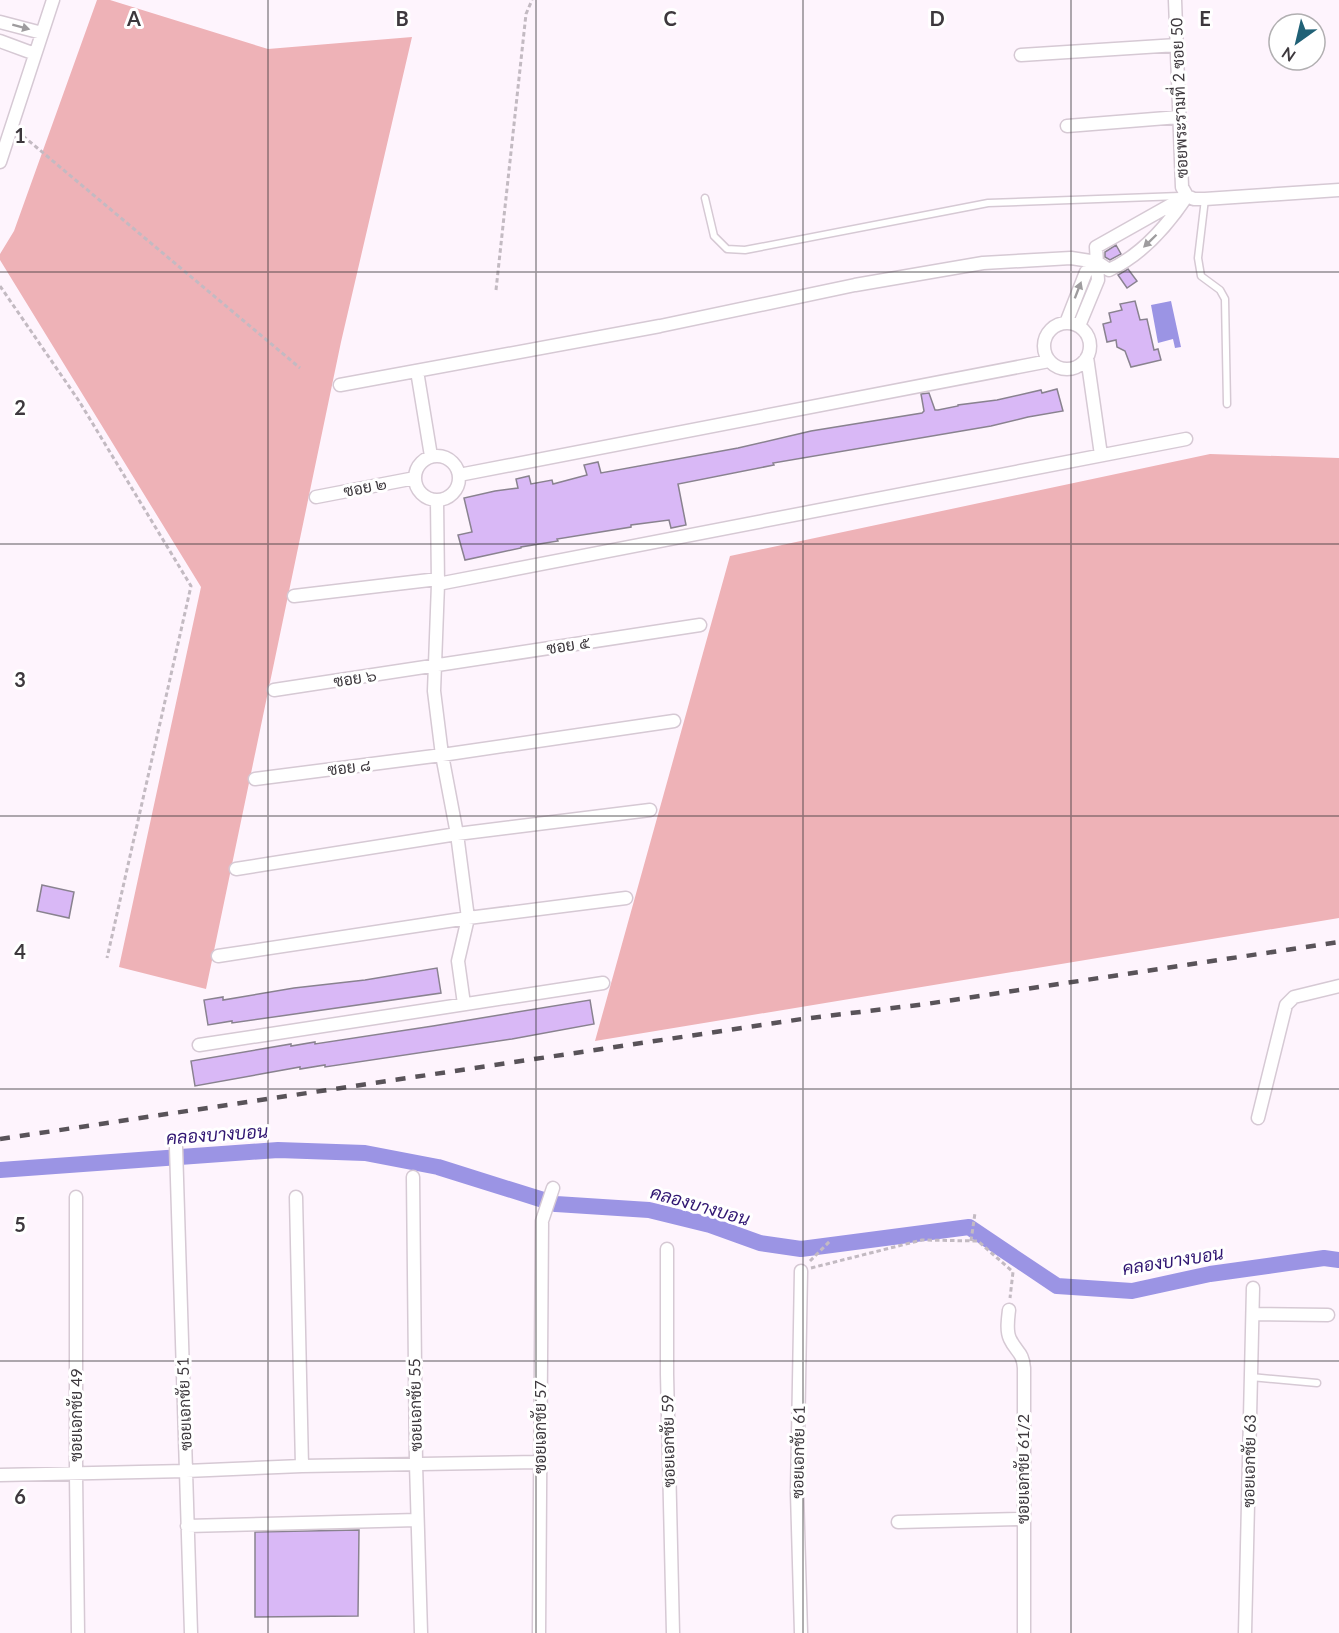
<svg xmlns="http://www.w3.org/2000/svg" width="1339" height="1633" font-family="Lato,Sarabun,sans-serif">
  <rect width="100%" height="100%" fill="#fef4fd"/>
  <path fill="#eeb2b7" d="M97 0H110L268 49 412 37 341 342 206 989 119 967 201 587 0 260V254L14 231Z
    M1210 454 1339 458V918L595 1041 730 556Z"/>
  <path fill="#9b94e4" d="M1171 301 1181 347 1175 348 1173 339 1158 343 1151 305Z"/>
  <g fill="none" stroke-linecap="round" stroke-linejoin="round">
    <path stroke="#9b94e4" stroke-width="16" d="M0 1170 278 1150 365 1153 438 1167 556 1204 649 1210 710 1225 760 1243 801 1249 969 1227 1057 1286 1132 1291 1210 1274 1324 1258 1339 1260"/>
  </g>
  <path fill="#d9b8f6" stroke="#89828f" stroke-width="1.5" d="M1116 245 1121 254 1110 260 1105 257V252Z
    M1128 269 1137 281 1127 288 1118 275Z
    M1135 301 1140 320 1147 319 1154 350 1158 349 1161 360 1131 367 1125 351 1117 347 1116 340 1107 342 1103 324 1111 322 1109 313 1122 310 1120 304Z
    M1057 389 1063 411 1028 417 991 426 773 463 774 465 678 484 686 525 671 528 669 520 631 525V527L557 539 558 541 521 547V548L465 560 458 535 472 532 464 498 495 491 518 488 516 479 529 476 531 484 552 480 553 484 587 475 584 465 598 462 601 473 738 448 811 431 922 413 924 411 921 394 929 393 935 410H938L958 406V405L997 400 1041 390 1042 393Z
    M42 885 74 892 69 918 37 911Z
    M437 968 441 993 232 1023V1021L208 1025 204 1000 223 997V1000L294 988 365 980Z
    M590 1000 594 1024 512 1039 325 1067V1065L300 1069V1067L195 1086 191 1061 291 1044V1046L315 1042V1044L433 1026Z
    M359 1530 358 1616 255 1617V1532Z"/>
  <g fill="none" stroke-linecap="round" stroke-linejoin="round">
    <defs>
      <path id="lane" d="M705 198 714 236 727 249 745 250 988 203 1180 196
        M1205 199 1198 258 1201 276 1220 290 1225 299 1227 404
        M1251 1377 1317 1383"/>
      <path id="street" d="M1175 0 1182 187 1187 196
        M0 22 42 33
        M0 41 35 54
        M1021 55 1177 45
        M1067 126 1179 117
        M0 162 53 0
        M1187 196 1194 199H1205L1339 190
        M1066 323 1086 272 1097 262
        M1044 346a23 23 0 1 1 46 0a23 23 0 1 1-46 0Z
        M1079 326 1098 280 1096 247 1183 198
        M1087 357 1101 455
        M417 371 431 456
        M340 385 660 326 855 285 983 263 1071 258 1097 262 1109 270C1142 255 1167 226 1187 196
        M415 478a22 22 0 1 1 44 0a22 22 0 1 1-44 0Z
        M459 475 1049 361
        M316 497 415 478
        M437 500 438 584 434 691 442 755 457 834 468 918 458 961 464 1004
        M438 584 1186 439
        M294 596 438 579
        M274 690 700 625
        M255 779 442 755 674 721
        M236 869 457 834 650 810
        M218 956 468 918 626 898
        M199 1045 603 983
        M1258 1118 1286 1005 1294 997 1339 986
        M176 1147 191 1633
        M413 1177 416 1464 421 1633
        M76 1197V1474L78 1633
        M296 1197 302 1466
        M667 1249V1374L673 1633
        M1009 1310C1008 1319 1006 1331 1010 1339 1016 1352 1023 1352 1024 1368V1633
        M1253 1314 1328 1315
        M0 1475 186 1471 302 1466 540 1462
        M898 1522 1023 1519
        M187 1526 417 1520
        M539 1633 542 1221 553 1188
        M801 1633 797 1493 801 1271
        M1245 1633 1253 1288"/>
    </defs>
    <use href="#lane" stroke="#d6c9d4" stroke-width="9"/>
    <use href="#street" stroke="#d6c9d4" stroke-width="15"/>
    <path stroke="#c3bac2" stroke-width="3" stroke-dasharray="4.5 3" stroke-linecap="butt" d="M23 136 300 368
      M0 286 79 401 191 586 107 958
      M496 290 526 14 532 0
      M971 1241 975 1213
      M810 1261 830 1241
      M811 1268 922 1240 978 1241 1013 1272 1010 1298"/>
    <use href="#lane" stroke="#fff" stroke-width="6"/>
    <use href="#street" stroke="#fff" stroke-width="12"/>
    <path stroke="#595359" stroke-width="4.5" stroke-dasharray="10 10" stroke-linecap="butt" d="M0 1139 802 1019 926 1004 1339 942"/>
  </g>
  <defs><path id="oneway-solid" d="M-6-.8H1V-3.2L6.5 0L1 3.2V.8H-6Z" transform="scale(1.5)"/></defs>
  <g fill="#9e9c9e">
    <use href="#oneway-solid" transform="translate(21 27) rotate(15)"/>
    <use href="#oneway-solid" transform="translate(1150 241) rotate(136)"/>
    <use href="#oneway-solid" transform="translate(1078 290) rotate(-69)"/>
  </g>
  <path fill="none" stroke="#3d383d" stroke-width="1.5" stroke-opacity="0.55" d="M268 0V1633M536 0V1633M803 0V1633M1071 0V1633M0 272H1339M0 544H1339M0 816H1339M0 1089H1339M0 1361H1339"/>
  <g text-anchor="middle" stroke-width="6" stroke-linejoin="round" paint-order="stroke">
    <g font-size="16" fill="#3d383d" stroke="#fff">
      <text transform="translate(1179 98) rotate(-92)" y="6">ซอยพระรามที่ 2 ซอย 50</text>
      <text transform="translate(365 487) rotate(-11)" y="6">ซอย ๒</text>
      <text transform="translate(568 645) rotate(-9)" y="6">ซอย ๕</text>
      <text transform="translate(355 678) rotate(-9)" y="6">ซอย ๖</text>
      <text transform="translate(349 767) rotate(-7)" y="6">ซอย ๘</text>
      <text transform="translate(184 1404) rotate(-92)" y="6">ซอยเอกชัย 51</text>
      <text transform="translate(415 1405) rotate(-91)" y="6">ซอยเอกชัย 55</text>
      <text transform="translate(76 1415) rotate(-90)" y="6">ซอยเอกชัย 49</text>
      <text transform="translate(540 1427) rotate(-90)" y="6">ซอยเอกชัย 57</text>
      <text transform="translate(668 1441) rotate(-91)" y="6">ซอยเอกชัย 59</text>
      <text transform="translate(798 1452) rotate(-89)" y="6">ซอยเอกชัย 61</text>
      <text transform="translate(1249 1461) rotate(-89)" y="6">ซอยเอกชัย 63</text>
      <text transform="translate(1023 1469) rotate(-90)" y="6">ซอยเอกชัย 61/2</text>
    </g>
    <g font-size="18" font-style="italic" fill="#301672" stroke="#fff">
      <text transform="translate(217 1135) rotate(-4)" y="6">คลองบางบอน</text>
      <text transform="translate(700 1206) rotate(16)" y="6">คลองบางบอน</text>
      <text transform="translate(1173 1261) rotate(-9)" y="6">คลองบางบอน</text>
    </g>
  </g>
  <g font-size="20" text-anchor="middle" font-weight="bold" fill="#3d383d" stroke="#fff" stroke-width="6" stroke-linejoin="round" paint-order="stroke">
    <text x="134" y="26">A</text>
    <text x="402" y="26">B</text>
    <text x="670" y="26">C</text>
    <text x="937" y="26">D</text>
    <text x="1205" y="26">E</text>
    <text x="20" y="143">1</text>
    <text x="20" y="415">2</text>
    <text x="20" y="687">3</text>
    <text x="20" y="959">4</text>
    <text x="20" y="1232">5</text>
    <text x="20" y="1504">6</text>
  </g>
  <g transform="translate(1297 42) rotate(214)"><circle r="28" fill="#ffffff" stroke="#b1afb1" stroke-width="1.5"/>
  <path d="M0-4.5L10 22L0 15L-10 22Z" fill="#206176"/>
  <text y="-9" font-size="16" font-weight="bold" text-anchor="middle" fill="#3d383d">N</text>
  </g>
</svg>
